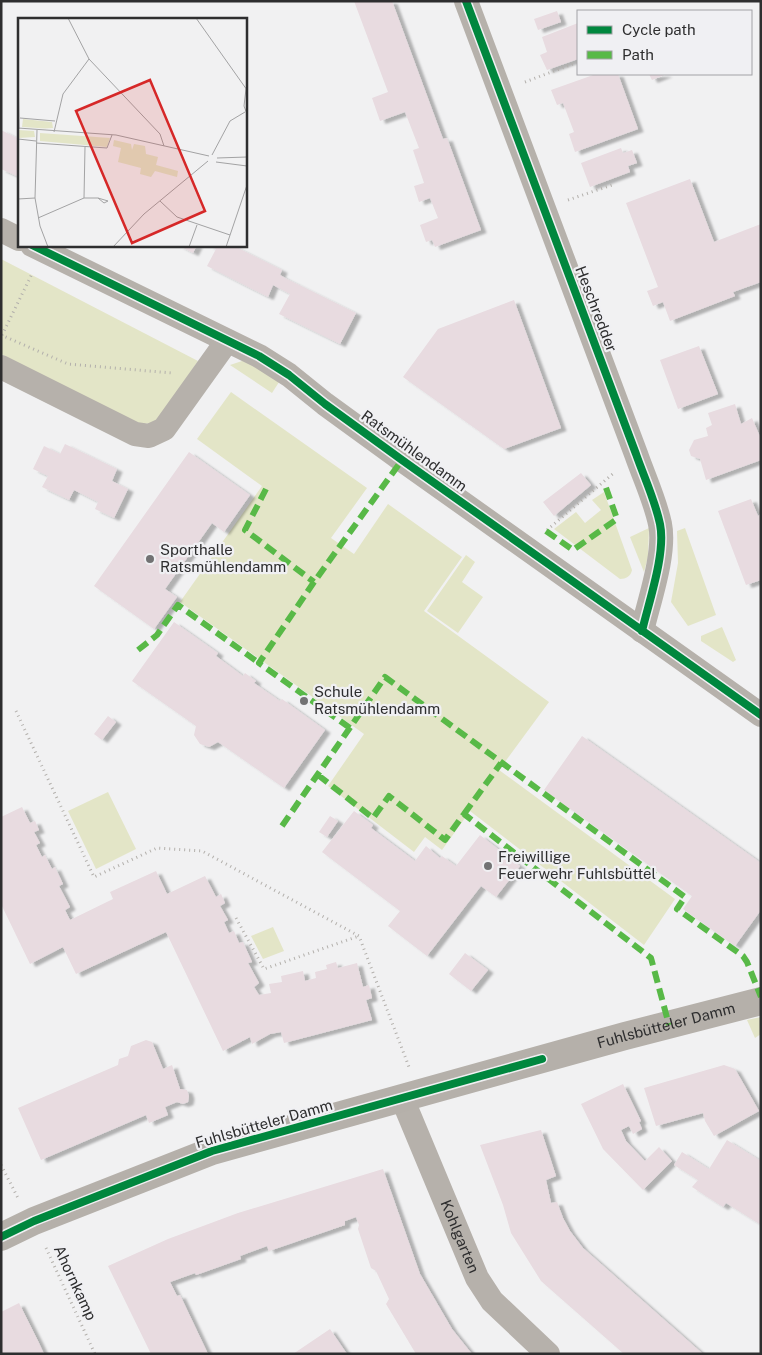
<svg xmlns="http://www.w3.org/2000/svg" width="762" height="1355" font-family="'Public Sans',sans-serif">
  <defs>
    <filter id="shadow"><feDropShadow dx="5.5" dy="3" stdDeviation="1" flood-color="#0004"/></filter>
  </defs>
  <rect width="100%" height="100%" fill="#f1f1f2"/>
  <path fill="#e3e5c7" d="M1 259 198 361 157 422 138 425 1 354Z
    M242 361 257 363 281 379 272 393 230 365Z
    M231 392 367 488 331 538 354 554 388 504 462 557 424 611 549 702 499 770 675 899 644 945 470 811 442 850 425 837 414 852 328 786 364 734 180 602 262 486 197 439Z
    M604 492 632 570C631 576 626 579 620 579L554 529 576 512 585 523 601 510 592 500Z
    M649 528 648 557 644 572 630 537Z
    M685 528 716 615 688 626 671 602 678 563 677 531Z
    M466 555 475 562 462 582 483 597 458 633 427 611Z
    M722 627 736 660 733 662 701 641V636Z
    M108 792 136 849 96 869 68 811Z
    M273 927 284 951 263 959 251 936Z
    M761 1017V1034L755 1038 747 1020Z"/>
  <path fill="#e8dbe0" filter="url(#shadow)" d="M354 1H392L443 139 447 138 481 230 435 247 432 240 426 242 420 225 438 218 430 198 419 202 414 186 424 183 413 150 419 148 405 112 380 121 372 98 388 92Z
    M557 11 561 22 538 30 534 19Z
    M578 23V59L547 70 540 55 547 52 542 37Z
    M596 74H618L638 129 575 152 569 134 574 132 563 103 557 105 551 90Z
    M649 74H667L652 80Z
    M1 130 19 139V177L1 169Z
    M621 148 623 153 632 150 637 163 628 166 630 172 590 187 581 163Z
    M690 179 714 242 761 224V282L733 292 735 296 670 321 663 302 653 306 647 291 658 287 626 203Z
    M178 245H197L193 253Z
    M208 245H232L282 270 280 275 287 279 356 313 340 344 279 314 290 294 273 285 268 297 207 266 216 249Z
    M514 300 561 428 504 449 403 377 438 329Z
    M699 346 718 394 678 409 660 360Z
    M735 404 741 424 752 418 761 439V460L706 480 700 459 691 456 689 450 694 440 708 436 706 428 712 425 708 413Z
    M65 444 117 469 112 481 128 489 114 518 95 509 98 502 74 490 69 500 42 487 48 476 33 469 44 446 60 454Z
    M189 452 250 495 224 532 212 523 165 589 177 597 154 629 94 586Z
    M581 473 591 485 554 516 543 502Z
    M751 499 758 516 761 514V580L746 585 718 511Z
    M174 622 218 653 216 656 243 676 245 673 256 681 254 683 280 701 282 699 325 730 284 788 218 742 209 747 200 744 194 735 196 726 132 681Z
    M108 716 116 722 102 740 94 734Z
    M582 736 761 863V910L735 946 683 909 692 896 544 790Z
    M22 807 30 823 35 821 39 830 34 832 40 843 36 845 42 857 45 855 52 869 55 867 63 884 59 886 70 907 65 910 70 920 113 899 110 892 156 871 167 894 205 876 216 897 221 894 225 903 220 906 228 920 224 922 229 933 234 931 239 943 243 942 252 962 248 963 259 983 254 987 259 995 271 993 269 984 282 982 281 976 303 971 305 981 316 978 315 972 327 969 326 965 336 962 338 968 357 963 363 987 369 985 372 998 366 1000 372 1020 284 1043 281 1032 270 1034 252 1044 250 1037 223 1051 166 932 76 974 63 947 30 964 1 904V817Z
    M354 811 373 825 371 828 415 861 426 846 440 858 442 856 456 866 480 835 520 866 496 897 481 886 427 956 388 926 400 911 322 852Z
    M330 816 338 821 327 837 319 832Z
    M465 953 488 970 471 991 449 974Z
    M146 1040 152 1042 163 1069 172 1065 180 1089 187 1090 189 1096 188 1102 183 1104 177 1102 165 1107 168 1115 149 1123 146 1115 41 1160 18 1108 118 1065 119 1059 128 1056 131 1046Z
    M724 1065 735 1069 759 1111 714 1136 705 1121 703 1113 656 1126 644 1088Z
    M623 1084 641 1121 639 1122 642 1129 633 1134 629 1126 621 1130 626 1141 645 1161 659 1147 672 1161 643 1190 603 1149 581 1104Z
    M541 1130 556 1176 546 1180 551 1203 557 1202 563 1218 570 1231 583 1248 703 1354H624L541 1281 511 1233 503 1205 480 1145Z
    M727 1140 761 1161V1225L726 1203 723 1207 692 1187 698 1180 674 1165 682 1152 709 1169Z
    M383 1169 420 1274 452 1329 472 1354H416L386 1304 389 1299 376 1271 371 1268 358 1229 359 1225 356 1217 345 1221V1225L269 1251 267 1246 240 1256 241 1259 196 1275 195 1273 170 1282 177 1296 180 1295 208 1354H151L108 1266 168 1239 238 1213Z
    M19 1303 38 1341 44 1354H1V1312Z
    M330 1329 347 1354H293Z"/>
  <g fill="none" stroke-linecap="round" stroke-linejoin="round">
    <path stroke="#b3b0ac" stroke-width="3" stroke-dasharray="1 4" stroke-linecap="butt" d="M525 82 578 62
      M568 200 612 185
      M1 335 68 364 172 373
      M2 335 32 274
      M547 530 615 472
      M16 711 94 877 157 848 202 851 359 936 409 1067
      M236 918 264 969 359 936
      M1 1165 18 1198
      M46 1248 95 1354"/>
    <g stroke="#b6b1ab" stroke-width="24">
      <path d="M466 1 636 454C644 477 655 500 660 524 666 553 649 601 642 631"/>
      <path d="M1 230 19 239"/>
      <path d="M32 245 259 356 289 375 325 404 402 460 761 715"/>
      <path d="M1 367 135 434 149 436 164 429 227 341"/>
      <path id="s1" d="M402 1098 477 1278 492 1301 548 1354"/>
    </g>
    <path stroke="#b5b0aa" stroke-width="28" id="s2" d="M1 1237 34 1221 212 1151 625 1036 761 1001"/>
    <path stroke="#58b947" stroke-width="6" stroke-dasharray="12 6" stroke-linecap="butt" d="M266 489 245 530 314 582
      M546 531 573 550 617 519 604 482
      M138 650 157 635 178 605 259 663
      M350 728 259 663 314 582 402 460
      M318 775 373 818 389 796 445 840 464 814 651 958 669 1025
      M464 814 501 763
      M282 826 385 677 685 897 677 909 743 956 747 962 761 997"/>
    <defs>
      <path id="cycleway" d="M466 1 636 454C644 477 655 500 660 524 666 553 649 601 642 631
        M32 245 259 356 289 375 325 404 402 460 761 715
        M1 1237 34 1221 212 1151 542 1059"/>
    </defs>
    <use href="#cycleway" stroke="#f0f0f3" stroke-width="11"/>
    <use href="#cycleway" stroke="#00873e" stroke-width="8"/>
  </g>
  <g fill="#727273" stroke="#f0f0f3" stroke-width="2">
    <circle cx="150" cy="559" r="5"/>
    <circle cx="304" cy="701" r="5"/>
    <circle cx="488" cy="866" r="5"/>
  </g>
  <g text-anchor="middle" stroke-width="4.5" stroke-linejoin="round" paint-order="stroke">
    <g font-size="15" fill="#2e2e2f" stroke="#f0f0f3">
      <text transform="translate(596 309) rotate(69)" y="5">Heschredder</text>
      <text transform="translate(414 451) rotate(36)" y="5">Ratsmühlendamm</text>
      <text dy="5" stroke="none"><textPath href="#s2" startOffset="699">Fuhlsbütteler Damm</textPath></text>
      <text transform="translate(264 1124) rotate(-16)" y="5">Fuhlsbütteler Damm</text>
      <text dy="5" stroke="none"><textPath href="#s1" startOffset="150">Kohlgarten</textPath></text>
      <text transform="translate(75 1283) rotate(65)" y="5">Ahornkamp</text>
    </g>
    <g font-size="15" fill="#2e2e2f" stroke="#f0f0f3" text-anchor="start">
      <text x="160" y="555">Sporthalle<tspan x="160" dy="17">Ratsmühlendamm</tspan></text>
      <text x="314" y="697">Schule<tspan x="314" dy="17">Ratsmühlendamm</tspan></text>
      <text x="498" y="862">Freiwillige<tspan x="498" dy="17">Feuerwehr Fuhlsbüttel</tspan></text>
    </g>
  </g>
  <g transform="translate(18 18)">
    <rect width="229" height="229" fill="#f1f1f2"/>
    <path d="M5 101 34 104 35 110H27L35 111 4 109ZM0 112 16 113 17 119 0 120ZM22 115 92 120 89 129 22 123ZM96 122 113 126 114 132 116 126 127 128 128 136 140 139 138 147 160 153 159 159 137 153 133 159 122 156 123 150 100 144 103 130 95 128Z" fill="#e3e5c7"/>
    <path fill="none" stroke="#a3a3a4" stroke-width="1" d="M50 0 71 41 142 116 146 128M178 0 229 72M0 46 1 111M228 71 226 88 229 96M2 100 37 103M0 110 98 117 191 138M19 112 17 180 22 208 30 229M36 114 45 76 71 41M0 121 18 123M18 125 89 130 94 117M194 137 212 103 227 94M199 140 229 139M198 144 229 148M66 180 67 129M0 181 17 180M142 183 159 199 212 217M20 200 66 180H80L86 185 90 183 80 180M95 229 126 196 190 143M171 229 179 207M208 229 229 167"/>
    <path fill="#d62828" fill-opacity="0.15" stroke="#d62828" stroke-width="2.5" d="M132 62 187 193 114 225 58 93Z"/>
    <rect width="229" height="229" fill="none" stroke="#2e2e2f" stroke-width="2.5"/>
  </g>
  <rect width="762" height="1355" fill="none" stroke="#2e2e2f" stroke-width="5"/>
  <rect x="577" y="10" width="175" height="65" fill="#f0f0f3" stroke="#a2a2a5"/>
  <rect x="587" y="26" width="25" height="8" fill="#00873e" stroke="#a2a2a5"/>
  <text x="622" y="35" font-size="15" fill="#2e2e2f">Cycle path</text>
  <rect x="587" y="51" width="25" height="8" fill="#58b947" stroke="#a2a2a5"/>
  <text x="622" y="60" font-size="15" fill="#2e2e2f">Path</text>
</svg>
